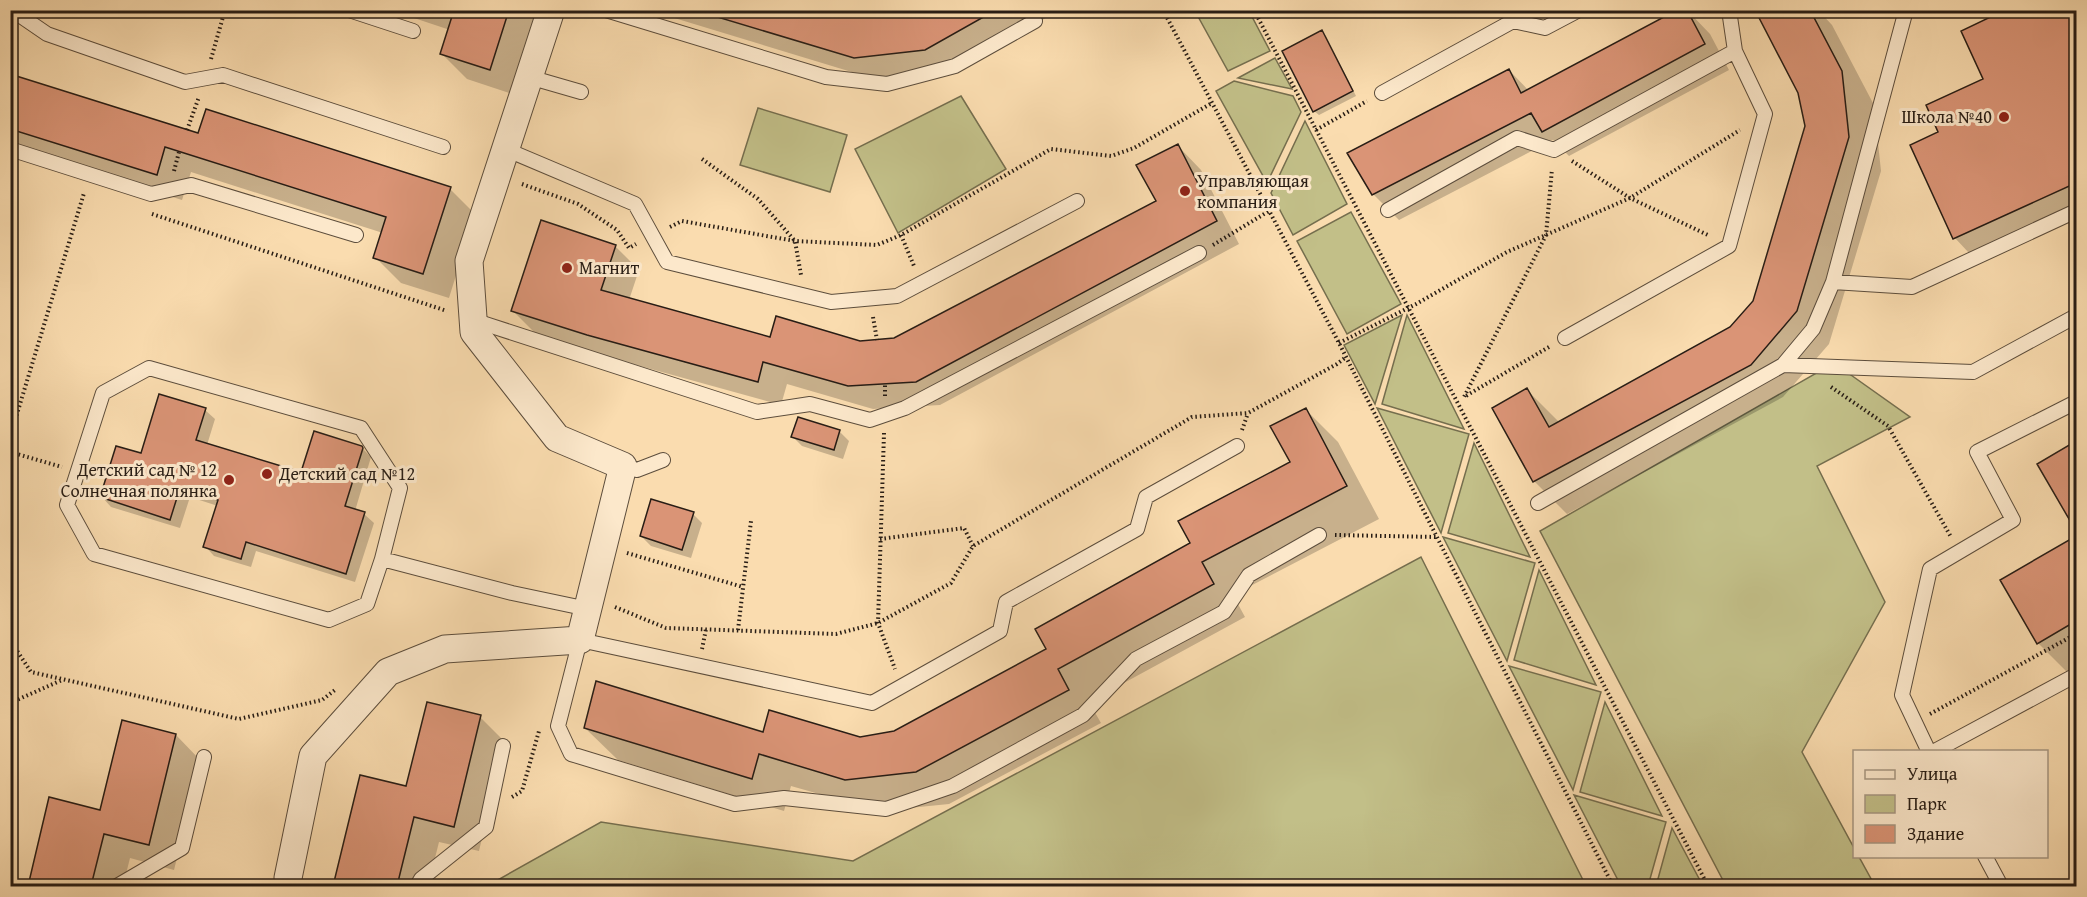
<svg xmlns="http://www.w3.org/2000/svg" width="2087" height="897" font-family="'Gentium Book Plus',serif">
  <rect width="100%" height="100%" fill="#fadcaf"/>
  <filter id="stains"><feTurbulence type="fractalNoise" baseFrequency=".00333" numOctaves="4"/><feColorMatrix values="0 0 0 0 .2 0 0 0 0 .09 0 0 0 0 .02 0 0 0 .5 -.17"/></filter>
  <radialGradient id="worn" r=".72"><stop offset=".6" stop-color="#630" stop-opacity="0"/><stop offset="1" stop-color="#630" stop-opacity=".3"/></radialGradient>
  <path fill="#c2bf88" stroke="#756e4e" stroke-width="1.5" d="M1195 11H1249L1270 51 1228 71Z
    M1275 58 1292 89 1238 78Z
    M1234 81 1293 96 1301 112 1267 183 1216 91Z
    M961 96 1006 169 898 233 855 149Z
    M758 108 847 135 830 192 740 165Z
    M1305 121 1347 204 1293 235 1271 193Z
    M1351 212 1401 304 1347 334 1297 241Z
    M1402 315 1375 404 1344 345Z
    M1407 315 1464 429 1382 404Z
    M1834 363 1910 417 1817 466 1885 602 1802 752 1854 848V856L1859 857 1875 886H1726L1540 531Z
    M1377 408 1469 434 1441 533Z
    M1474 443 1530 557 1448 533Z
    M1443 537 1535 563 1507 661Z
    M1421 557 1586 886H487L601 822 853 861Z
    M1539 570 1596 685 1514 660Z
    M1509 666 1601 692 1573 790Z
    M1605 702 1662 816 1580 792Z
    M1574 795 1666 822 1648 886H1621Z
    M1672 828 1703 886H1656Z"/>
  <path fill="#0003" d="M390 10H541L515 95 467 79 442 54 450 30Z
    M648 10H855L872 16 905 10H1060L949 72 878 80Z
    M1687 10 1710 34 1729 70 1569 156 1553 140 1399 220 1373 194 1509 70 1529 91Z
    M1766 10H1818L1832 25 1874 105 1881 171 1829 344 1783 397 1567 514 1534 481 1527 390 1559 422 1731 328 1754 301 1806 126 1799 92Z
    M2004 10H2076V203L1969 253 1955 238 1912 145 1940 132 1985 80Z
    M1321 32 1326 36 1356 96 1319 115 1314 111Z
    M10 76 199 135 450 189 475 214 449 298 401 283 375 257 383 233 191 172 182 200 10 145Z
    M1178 146 1201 170 1239 244 940 405 873 409 787 384 781 405 611 358 536 334 512 310 615 246 639 270 629 300 771 339 860 343 895 340 1158 201Z
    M205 410 215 419 207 445 302 474 361 447 371 457 355 511 364 514 374 523 355 582 256 551 251 567 214 556 205 546 218 506 190 497 180 528 111 507 102 497 142 455Z
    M1306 410 1338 442 1379 519 1233 595 1245 617 1089 702 1101 723 949 804 879 811 791 786 784 811 618 760 585 728 860 739 894 733 1048 649 1192 543 1292 463Z
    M839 431 849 441 843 459 802 446 793 437Z
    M2076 443V527L2039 464Z
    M693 514 702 523 691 558 651 546 641 536Z
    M2076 537V672L2070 675 2038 643 2002 580Z
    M480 717 505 742 479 851 439 842 428 886H335L362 777 407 788Z
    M176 735 201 761 174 870 130 858 123 886H29L50 799 101 812Z"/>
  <path fill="#da9476" stroke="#281d15" stroke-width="1.5" d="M454 10H509L490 70 440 54Z
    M714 10H860L872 14 898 10H996L925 50 854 58 714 16Z
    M1677 10H1687L1705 44 1542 132 1531 113 1372 195 1347 153 1509 69 1521 93Z
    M1755 10H1810L1842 71 1849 137 1797 311 1751 365 1533 482 1492 408 1527 388 1549 427 1730 327 1753 301 1805 126 1798 93Z
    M2005 10H2076V183L1953 239 1910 145 1938 132 1926 105 1983 79 1961 31Z
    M1322 30 1353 91 1313 112 1282 51Z
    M10 74 198 133 206 109 451 187 423 274 373 258 386 217 165 147 157 175 10 129Z
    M1178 144 1217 221 916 382 848 386 763 362 758 382 587 335 511 311 541 220 616 245 601 290 770 337 776 316 860 341 894 338 1156 201 1136 165Z
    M159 394 206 408 196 440 301 472 314 431 362 446 363 448 345 506 365 512 346 574 246 542 241 559 203 547 218 500 180 488 170 520 100 497 116 446 141 453Z
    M1306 408 1347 486 1202 562 1214 584 1058 669 1069 690 916 772 845 780 759 754 752 779 584 728 596 681 763 732 769 710 860 737 894 731 1046 649 1035 629 1190 543 1178 521 1290 462 1270 426Z
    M798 417 840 430 834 450 791 437Z
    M2076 441V531L2037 464Z
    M651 499 694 512 682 550 640 536Z
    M2076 536V621L2037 644 2000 580Z
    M427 702 481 715 454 827 414 817 397 886H333L360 775 406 786Z
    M122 720 176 734 149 845 104 834 91 886H28L49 797 100 810Z"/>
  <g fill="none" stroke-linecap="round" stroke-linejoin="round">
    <defs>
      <path id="service" d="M12 10 47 34 185 82 223 75 443 147
        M349 10 413 31
        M606 10 826 77 887 84 955 66 1035 21
        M529 77 581 92
        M1382 93 1513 21 1545 28 1579 10
        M10 149 151 194 191 185 356 235
        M505 149 635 204 667 262 831 302 897 296 1077 201
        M1388 210 1517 138 1554 150 1735 51
        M1833 282 1912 287 2076 211
        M473 320 757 412 810 404 870 420 905 408 1199 253
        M1565 338 1729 246 1765 114 1735 51 1729 10
        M1783 365 1973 372 2076 316
        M1237 446 1146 497 1137 529 1006 602 1000 631 872 703 580 640 558 726 571 754 735 804 784 798 886 809 953 786 1083 715 1136 659 1224 612 1249 575 1319 535
        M623 466 637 470 663 460
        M1538 503 1783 365 1813 329 1833 282 1906 10
        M382 559 400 488 361 428 149 368 103 393 67 505 94 554 329 620 367 604 382 559 512 593 588 609
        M1929 752 1902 695 1930 569 2013 520 1977 452 2076 402
        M1933 752 2076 675
        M1985 856 2001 886
        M117 886 182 848 204 757
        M417 886 421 879 486 827 503 746"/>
      <path id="minor" d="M289 886 288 878 313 756 388 672 445 649 580 640 623 466 557 438 474 332 469 261 551 10"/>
    </defs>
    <use href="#service" stroke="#5c4d3c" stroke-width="16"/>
    <use href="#minor" stroke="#5c4d3c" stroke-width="29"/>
    <path stroke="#281d15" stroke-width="4" stroke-dasharray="1.5 3" stroke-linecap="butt" d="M1163 10 1339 343 1613 886
      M1254 10 1708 886
      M211 59 225 10
      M187 130 199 97
      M1316 130 1367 101
      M702 159 758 199 795 241 801 275
      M1572 161 1630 198 1710 236
      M174 171 179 152
      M522 184 578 204 617 230 629 248 636 244
      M152 214 447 311
      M670 227 682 221 795 241 877 245 901 235 1051 149 1111 156 1134 148 1212 103
      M901 235 914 266
      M1213 245 1269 211
      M873 317 877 340
      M1339 343 1416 304 1507 252 1630 198 1740 130
      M1549 347 1464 397 1546 235 1552 169
      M1831 387 1888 426 1951 537
      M885 396V384
      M1242 430 1248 413
      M884 433 878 623 895 669
      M10 437 84 193
      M10 452 62 467
      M1335 535 1436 537
      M880 539 964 528 973 546
      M627 553 743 587
      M615 607 666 628 836 634 878 623 951 583 973 546 1192 417 1248 413 1337 364 1346 357
      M738 630 751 521
      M10 640 31 672 239 719 322 700 335 690
      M702 649 706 629
      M10 703 62 680
      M1930 714 2076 634
      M512 797 522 791 539 731"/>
    <use href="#service" stroke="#fce8cb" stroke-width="14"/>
    <use href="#minor" stroke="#fce8cb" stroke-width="27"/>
  </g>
  <g fill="#8f2418" stroke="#fce8cb" stroke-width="2">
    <circle cx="2004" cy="117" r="6"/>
    <circle cx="1185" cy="191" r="6"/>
    <circle cx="567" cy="268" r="6"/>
    <circle cx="267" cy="474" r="6"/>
    <circle cx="229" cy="480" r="6"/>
  </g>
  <g text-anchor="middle" stroke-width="6" stroke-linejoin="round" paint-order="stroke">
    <g font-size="18" fill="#281d15" stroke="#fce8cb" text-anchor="start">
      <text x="1992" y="123" text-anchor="end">Школа №40</text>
      <text x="1197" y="187">Управляющая<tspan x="1197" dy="21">компания</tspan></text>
      <text x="579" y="274">Магнит</text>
      <text x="217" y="476" text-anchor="end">Детский сад № 12<tspan x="217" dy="21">Солнечная полянка</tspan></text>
      <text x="279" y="480">Детский сад №12</text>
    </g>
  </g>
  <rect width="2087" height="897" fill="none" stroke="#fadcaf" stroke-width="36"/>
  <rect x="12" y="12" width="2063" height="873" fill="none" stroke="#281d15" stroke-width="3"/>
  <rect x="18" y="18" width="2051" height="861" fill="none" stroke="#281d15" stroke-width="1.5"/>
  <rect x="1853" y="750" width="195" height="108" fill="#fce8cb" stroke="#a79782" stroke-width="1.5"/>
  <rect x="1865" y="770" width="30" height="9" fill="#fce8cb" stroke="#a79782" stroke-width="1.5"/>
  <text x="1907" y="780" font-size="18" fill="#281d15">Улица</text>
  <rect x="1865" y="795" width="30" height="18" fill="#c2bf88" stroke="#a79782" stroke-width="1.5"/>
  <text x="1907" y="810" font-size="18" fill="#281d15">Парк</text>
  <rect x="1865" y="825" width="30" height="18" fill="#da9476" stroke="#a79782" stroke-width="1.5"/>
  <text x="1907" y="840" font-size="18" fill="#281d15">Здание</text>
  <rect width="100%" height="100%" filter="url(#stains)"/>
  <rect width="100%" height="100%" fill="url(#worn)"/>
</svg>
